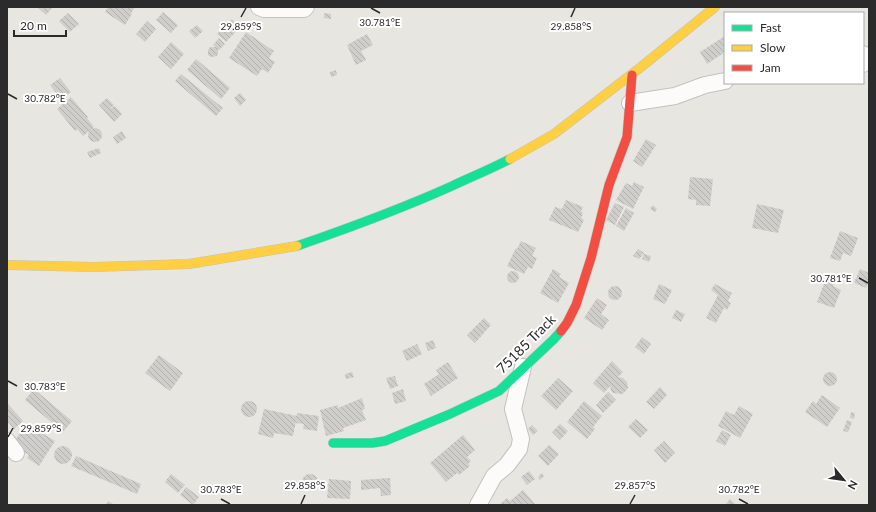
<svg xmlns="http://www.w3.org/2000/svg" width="876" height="512" font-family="Lato,sans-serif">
  <defs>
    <pattern id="building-back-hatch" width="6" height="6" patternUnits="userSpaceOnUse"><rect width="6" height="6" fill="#cfceca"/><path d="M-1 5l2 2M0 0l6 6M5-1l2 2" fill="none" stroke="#b2b1ae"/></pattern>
  </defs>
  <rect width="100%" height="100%" fill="#e8e6e1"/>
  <path fill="url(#building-back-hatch)" d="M37 7H53L46 15Z
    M108 7H135L131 13 132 14 125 25 105 12Z
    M163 12 178 25 171 33 156 20Z
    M68 13 79 24 70 32 59 21Z
    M324 13 331 14V19L324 18Z
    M232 19 240 27 226 42 217 34Z
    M147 21 156 29 145 42 136 34Z
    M197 25 203 31 195 38 189 31Z
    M246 32 274 51 269 58 275 62 268 73 262 69 257 76 229 58Z
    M367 34 373 45 361 51 366 60 356 65 347 45Z
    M725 36V52L707 64 700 52Z
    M219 38 225 44 219 50 218 49V53L217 56 211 57 208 55V50L210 47H216L213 45Z
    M171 42 184 54 171 69 158 57Z
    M196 59 230 88 221 99 187 70Z
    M336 70 337 75 331 77 330 72Z
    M181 74 223 108 216 116 175 81Z
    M60 78 71 92 61 99 50 85Z
    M240 93 246 100 240 106 234 98Z
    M71 97 88 117 87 118 94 127 83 136 77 129 75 131 57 109Z
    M107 98 114 105 110 109 115 106 122 114 114 122 99 105Z
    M88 135a7 7 0 1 1 14 0a7 7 0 1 1-14 0Z
    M122 131 126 138 117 144 113 137Z
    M646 139 656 145 642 167 633 161Z
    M99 148 101 153 90 158 87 152Z
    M690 177 713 179 710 206 696 205V200L688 199Z
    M634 182 644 187 633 209 616 200 626 183 632 186Z
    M566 200 583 207 581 211 583 213 581 218 584 220 578 232 549 220 555 207 562 209Z
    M615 203 624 207 615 225 606 220Z
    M757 204 784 210 778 233 752 228Z
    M653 205 657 209 655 212 650 209Z
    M626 208 634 213 624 231 616 226Z
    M840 231 858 238 851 256 843 253 840 261 830 258Z
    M521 241 536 248 532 256 537 258 532 269 528 267 524 274 507 266 516 248 517 249Z
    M638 249 644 253 639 259 633 256Z
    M644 254 651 256 649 262 642 259Z
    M553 269 561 274 559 277 569 283 558 303 540 293Z
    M860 269 869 273V281L866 288 854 283Z
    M507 277a6 6 0 1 1 12 0a6 6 0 1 1-12 0Z
    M825 281 834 284 833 286 841 290 834 308 817 302Z
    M659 284 672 290 665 304 653 299Z
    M715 284 732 293 728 301 731 303 727 310 724 308 716 323 706 318 718 295 711 290Z
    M608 293a7 7 0 1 1 14 0a7 7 0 1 1-14 0Z
    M597 298 607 305 601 314 609 320 602 330 584 318Z
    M676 310 685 314 681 322 672 318Z
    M484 318 491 325 475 343 467 335Z
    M642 337 651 344 644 354 635 347Z
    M433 340 436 348 428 351 425 343Z
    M417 344 422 354 407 361 402 351Z
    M159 355 183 373 170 391 145 373Z
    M612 361 623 372 618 377 623 378 627 382 628 388 624 393 622 394 613 393 611 391 610 386 604 393 593 383Z
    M448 362 458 378 431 396 424 384 439 374 436 370Z
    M823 379a7 7 0 1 1 14 0a7 7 0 1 1-14 0Z
    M352 372 354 377 346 379 345 374Z
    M395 376 398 386 390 389 386 378Z
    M558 378 573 391 556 410 541 396Z
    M660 387 667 395 654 409 646 402Z
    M34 389 72 421 63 432 25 400Z
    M403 389 406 401 395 404 392 393Z
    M608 392 616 400 603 413 596 405Z
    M822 395 840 408 827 427 805 412 813 401 816 404Z
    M362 398 365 409 362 410 366 420 343 428 344 431 326 436 320 410 338 405V408Z
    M584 401 602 416 593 427 595 429 587 439 567 422Z
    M241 409a8 8 0 1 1 16 0a8 8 0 1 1-16 0Z
    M8 404 23 421 14 429 7 421V405Z
    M739 406 753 414 740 438 718 426 726 411 734 415Z
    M264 409 297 416 293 436 274 433 273 438 258 434Z
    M851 412 855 413 854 419 850 418Z
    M297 413 319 416 317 431 303 429 304 424 296 423Z
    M636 419 648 430 640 438 628 427Z
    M847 420 852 422 848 432 843 431Z
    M26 423 55 441 39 466 27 458 29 455 13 444Z
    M560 424 568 431 560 440 552 432Z
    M532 425 538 431 533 435 528 429Z
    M722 430 731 435 725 446 716 441Z
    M463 435 475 450 467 457 471 461 468 464 470 466 459 475 457 473 446 482 430 463Z
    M664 441 675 453 665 463 654 450Z
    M549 445 559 454 548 466 538 456Z
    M54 455a9 9 0 1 1 18 0a9 9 0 1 1-18 0Z
    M76 456 141 484 137 494 71 466Z
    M529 471 535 479 527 485 521 477Z
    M542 473 544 476 540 480 538 477Z
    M171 474 185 485 178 493 165 482Z
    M302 482a8 8 0 1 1 16 0a8 8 0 1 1-16 0Z
    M390 478 391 495 381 496 380 488 361 490V480Z
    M329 479 351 481 350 499 327 498Z
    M186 487 199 497 193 505 180 495Z
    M523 490 536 505H499L507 498 510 501Z
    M730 499 736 505H725Z
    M108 501 115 505H106Z"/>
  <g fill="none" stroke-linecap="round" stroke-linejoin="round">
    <defs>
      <path id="street" d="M259 7 264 9H304L306 7
        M863 54 865 57 863 64
        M630 103 675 96 705 85 725 81
        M7 441 16 453
        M478 505 494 476 507 465 519 449 521 439 513 409 523 367"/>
      <path id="fast" d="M297 246C349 228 401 209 452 186 471 177 491 169 510 159
        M333 443H372L385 441 450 414 499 391 554 339 561 331"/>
      <path id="slow" d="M510 159 554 134 641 67 715 7
        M7 265 94 267 189 264 297 246"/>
      <path id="jam" d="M561 331 567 323 576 305 591 258 609 185 627 137 632 75"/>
    </defs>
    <use href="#street" stroke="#c2c2c1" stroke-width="18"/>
    <use href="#fast" stroke="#c2c2c1" stroke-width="10"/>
    <use href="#slow" stroke="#c2c2c1" stroke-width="10"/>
    <use href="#jam" stroke="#c2c2c1" stroke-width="10"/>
    <use href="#street" stroke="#fcfbfa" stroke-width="16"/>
    <use href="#fast" stroke="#16e098" stroke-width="9"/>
    <use href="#slow" stroke="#ffcf43" stroke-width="9"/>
    <use href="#jam" stroke="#f24e42" stroke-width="9"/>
  </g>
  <path fill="none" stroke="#2b2b2b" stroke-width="1.5" d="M371 8 380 13M241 17 246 8M571 17 575 8M8 94 17 99M859 278 868 283M8 381 17 386M8 437 13 428M221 499 230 504M739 499 748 504M301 504 305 495M630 504 635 495"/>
  <g text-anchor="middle" stroke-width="4" stroke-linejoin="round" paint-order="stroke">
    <g font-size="14" fill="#2b2b2b" stroke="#fff">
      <text transform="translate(526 344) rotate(-45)" y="5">75185 Track</text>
    </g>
  </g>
  <g font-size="10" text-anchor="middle" fill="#2b2b2b" stroke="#fff" stroke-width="4" stroke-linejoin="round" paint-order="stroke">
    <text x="380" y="26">30.781°E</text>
    <text x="241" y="30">29.859°S</text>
    <text x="571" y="30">29.858°S</text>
    <text x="45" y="102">30.782°E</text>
    <text x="831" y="282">30.781°E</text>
    <text x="45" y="390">30.783°E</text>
    <text x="41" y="432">29.859°S</text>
    <text x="305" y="489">29.858°S</text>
    <text x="635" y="489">29.857°S</text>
    <text x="221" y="493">30.783°E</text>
    <text x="739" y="493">30.782°E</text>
  </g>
  <rect width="876" height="512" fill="none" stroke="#2b2b2b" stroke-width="16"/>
  <rect x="724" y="12" width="140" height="72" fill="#ffffff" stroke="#aaaaaa"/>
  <rect x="732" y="25" width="20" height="6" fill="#16e098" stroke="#aaaaaa"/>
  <text x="760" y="32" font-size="12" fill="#2b2b2b">Fast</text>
  <rect x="732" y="45" width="20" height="6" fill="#ffcf43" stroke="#aaaaaa"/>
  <text x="760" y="52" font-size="12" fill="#2b2b2b">Slow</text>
  <rect x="732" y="65" width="20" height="6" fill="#f24e42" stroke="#aaaaaa"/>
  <text x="760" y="72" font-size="12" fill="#2b2b2b">Jam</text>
  <g transform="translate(844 480) rotate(119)" stroke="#ffffff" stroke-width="3" paint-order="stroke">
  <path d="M0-3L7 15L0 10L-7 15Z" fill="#2b2b2b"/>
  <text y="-6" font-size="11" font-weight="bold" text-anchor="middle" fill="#2b2b2b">N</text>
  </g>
  <path d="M14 30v6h52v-6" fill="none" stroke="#2b2b2b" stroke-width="2"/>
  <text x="20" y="30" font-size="12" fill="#2b2b2b" stroke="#ffffff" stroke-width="3" paint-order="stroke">20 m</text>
</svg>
